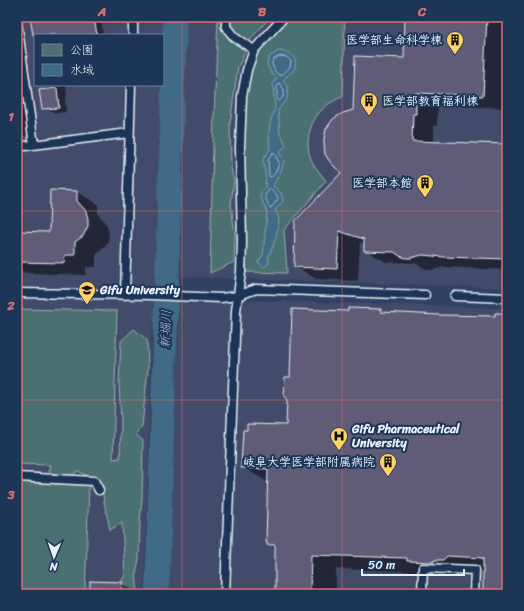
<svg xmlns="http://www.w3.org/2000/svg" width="524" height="611" font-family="Sriracha,'Klee One',sans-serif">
  <rect width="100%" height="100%" fill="#314161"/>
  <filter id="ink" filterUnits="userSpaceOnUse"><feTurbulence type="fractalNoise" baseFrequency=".025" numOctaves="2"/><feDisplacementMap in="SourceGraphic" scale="8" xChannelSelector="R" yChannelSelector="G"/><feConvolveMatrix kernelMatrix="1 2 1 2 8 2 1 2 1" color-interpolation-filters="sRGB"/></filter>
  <g filter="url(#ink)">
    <path fill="#424c6b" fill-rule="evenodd" d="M17 17H507V288L167 276 152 322 144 594H17ZM35 35H163V85H35Z
      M175 298 507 308V594H167Z"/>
    <path fill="#4c6f71" stroke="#9ab0b4" d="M218 17H270L251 39 238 67 230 124 231 168 234 181 231 204 235 235 234 262 210 273 213 143Z
      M288 17H345L343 97C340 98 336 99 334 101 312 111 301 142 313 163 316 169 322 175 326 181L284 230 287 273 246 272 243 176 244 115 250 70 256 53Z
      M17 309 117 311 113 459 120 458 121 422 119 383 121 341 134 329 147 340 148 367 142 426 136 434 143 441 142 498 140 522 139 559 136 574 138 594H128L122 580 125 575 122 523 110 530 105 507 100 477 96 480 78 471 67 478 49 472 51 465 17 464Z
      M17 482 89 485 85 594H17Z"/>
    <path fill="#406b86" stroke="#83a1b4" d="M279 51 289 53 295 59V69L287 76 283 81 288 87 287 99 278 110 280 134 283 138 286 146 279 152 284 161 281 171 273 186 281 193 283 201 275 210 279 218 277 233 273 246 268 258 269 263 264 267 258 262 263 255 267 212 260 196 265 188 266 178 263 159 270 149 269 134 270 123 275 109 273 83 277 78 272 74 267 65 269 57Z"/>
    <path fill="#0007" d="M31 17H101L103 35H35V44Z
      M406 17H507V43L504 108 438 105 437 126H434V143L507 145V270L444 267 433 270H428L415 263 386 262 365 250V244L360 242 358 281 316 279 295 266 342 173 354 110 405 59Z
      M17 66 21 68 31 134 17 137Z
      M45 85H66L67 97 65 98 66 112 55 113 47 108Z
      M77 192 98 204V214L107 225 109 235 108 242 106 246 96 255V267H86V275L26 273 20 270H17V232L50 233Z
      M381 310 387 313 496 317 507 314V594H484V571L473 570 469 574H459V576L434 575 428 572 336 569V594H280L276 591V549L268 544V482L242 467 287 427 291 378 349 312Z
      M121 583 137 592V594H91Z"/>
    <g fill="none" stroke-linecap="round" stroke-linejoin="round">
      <path stroke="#a5bbca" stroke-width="1" d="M280 56 287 57 291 61 290 67 281 76 275 72 272 64 273 60Z
        M279 83 284 89 283 97 279 101 277 100V86Z
        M274 153 279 162C278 167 276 174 271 177L269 176 268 160 272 153Z
        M270 189 277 195 278 199 271 208 269 207 265 196Z"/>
      <path stroke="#406b86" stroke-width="24" d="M157 594 175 17"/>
    </g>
    <path fill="#605c78" stroke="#e8f1f8" d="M30 17H94L97 35H33Z
      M405 17H487L483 96 416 93V114H413L412 141 507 144V259L444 257 422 255 411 258H406L400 256 394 252 364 251V239L354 236 339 231 337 269 294 267 295 221 341 173 330 162 325 154 324 144V139L326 129 333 119 343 113 353 110 355 56 404 58Z
      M57 88 59 108 42 109 39 90Z
      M50 190 77 191V201L86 211 88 219V226L83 236 75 242V255H65L64 263 17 262V231L49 232Z
      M348 308 381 309V312L440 315 495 316V313H507V594H483V558L447 556 443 560H434V562L407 561V558L311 555 310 592H275V545H267V542H266L268 469 241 468 243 430H247V424L286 425 287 400 284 396 285 377H290L292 309 348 311Z
      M90 581 122 582 121 594H90Z"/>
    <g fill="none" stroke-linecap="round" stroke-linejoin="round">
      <defs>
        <path id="lane" d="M226 17V27L234 37 254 50
          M17 22 34 145
          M133 35V17
          M17 147 129 133
          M17 293 151 295 221 298 237 296 256 289 425 295
          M125 295 131 85
          M455 296 507 298
          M17 477 94 481 99 490
          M225 594 236 311 241 272 242 242 240 147 242 96 247 70 254 50 284 17
          M422 594 423 568 475 570 474 594"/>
      </defs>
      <use href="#lane" stroke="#e8f1f8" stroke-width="11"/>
      <use href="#lane" stroke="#1d3557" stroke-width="8"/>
    </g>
  </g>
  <path fill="none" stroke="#dc6e71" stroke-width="1" stroke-opacity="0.55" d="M182 17V594M342 17V594M17 211H507M17 400H507"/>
  <defs>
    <symbol id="building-pin" viewBox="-11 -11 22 30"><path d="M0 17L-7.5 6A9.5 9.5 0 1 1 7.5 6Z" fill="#ffd166" stroke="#1d3557"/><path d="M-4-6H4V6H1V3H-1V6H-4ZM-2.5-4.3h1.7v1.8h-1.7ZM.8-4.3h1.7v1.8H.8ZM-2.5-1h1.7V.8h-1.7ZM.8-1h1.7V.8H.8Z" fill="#111"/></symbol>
    <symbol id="university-pin" viewBox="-11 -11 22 30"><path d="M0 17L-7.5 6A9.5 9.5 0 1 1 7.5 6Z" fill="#ffd166" stroke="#1d3557"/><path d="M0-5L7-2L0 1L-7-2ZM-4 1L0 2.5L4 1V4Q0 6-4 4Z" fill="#111"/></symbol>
    <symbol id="hospital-pin" viewBox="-11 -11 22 30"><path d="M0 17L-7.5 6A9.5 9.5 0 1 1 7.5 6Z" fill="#ffd166" stroke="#1d3557"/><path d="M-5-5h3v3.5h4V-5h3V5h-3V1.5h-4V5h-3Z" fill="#111"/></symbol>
  </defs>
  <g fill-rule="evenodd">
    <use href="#building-pin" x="445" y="30" width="20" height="27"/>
    <use href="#building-pin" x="359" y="91" width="20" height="27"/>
    <use href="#building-pin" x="415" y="173" width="20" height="27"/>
    <use href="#university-pin" x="77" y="280" width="20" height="27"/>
    <use href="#hospital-pin" x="329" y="426" width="20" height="27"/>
    <use href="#building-pin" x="378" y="452" width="20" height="27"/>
  </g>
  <g text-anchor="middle" stroke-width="4" stroke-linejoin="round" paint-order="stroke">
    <g font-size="12" font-weight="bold" fill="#e8f1f8" stroke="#1d3557" text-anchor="end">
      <text x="442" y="44">医学部生命科学棟</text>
      <text x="382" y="105" text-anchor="start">医学部教育福利棟</text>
      <text x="412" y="187">医学部本館</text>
      <text x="100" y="294" text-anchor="start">Gifu University</text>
      <text x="352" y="433" text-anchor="start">Gifu Pharmaceutical<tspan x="352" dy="14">University</tspan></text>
      <text x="375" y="466">岐阜大学医学部附属病院</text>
    </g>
    <g font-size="13" font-style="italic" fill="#adc2d0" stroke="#1d3557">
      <text transform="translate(165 329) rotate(-88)" y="5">新堀川</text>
    </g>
  </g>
  <rect width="524" height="611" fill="none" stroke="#1d3557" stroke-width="44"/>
  <rect x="34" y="34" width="130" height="52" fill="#1d3557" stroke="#6e8097"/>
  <rect x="42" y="44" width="20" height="12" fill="#4c6f71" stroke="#6e8097"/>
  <text x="70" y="54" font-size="12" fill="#e8f1f8">公園</text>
  <rect x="42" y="64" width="20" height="12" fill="#406b86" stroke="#6e8097"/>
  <text x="70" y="74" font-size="12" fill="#e8f1f8">水域</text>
  <g transform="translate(54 557) rotate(182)" stroke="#1d3557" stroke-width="3" paint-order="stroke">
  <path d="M0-3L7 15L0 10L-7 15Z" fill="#e8f1f8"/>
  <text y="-6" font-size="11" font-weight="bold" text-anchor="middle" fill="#e8f1f8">N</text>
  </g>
  <path d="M362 569v6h102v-6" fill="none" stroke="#e8f1f8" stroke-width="2"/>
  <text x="368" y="569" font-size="12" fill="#e8f1f8" stroke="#1d3557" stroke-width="3" paint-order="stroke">50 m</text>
  <rect x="22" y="22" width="480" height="567" fill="none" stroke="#dc6e71" stroke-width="1.5"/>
  <g font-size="13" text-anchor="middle" font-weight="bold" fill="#dc6e71">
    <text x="102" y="16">A</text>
    <text x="262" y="16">B</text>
    <text x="422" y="16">C</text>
    <text x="11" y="121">1</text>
    <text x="11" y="310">2</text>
    <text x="11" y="499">3</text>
  </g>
</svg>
